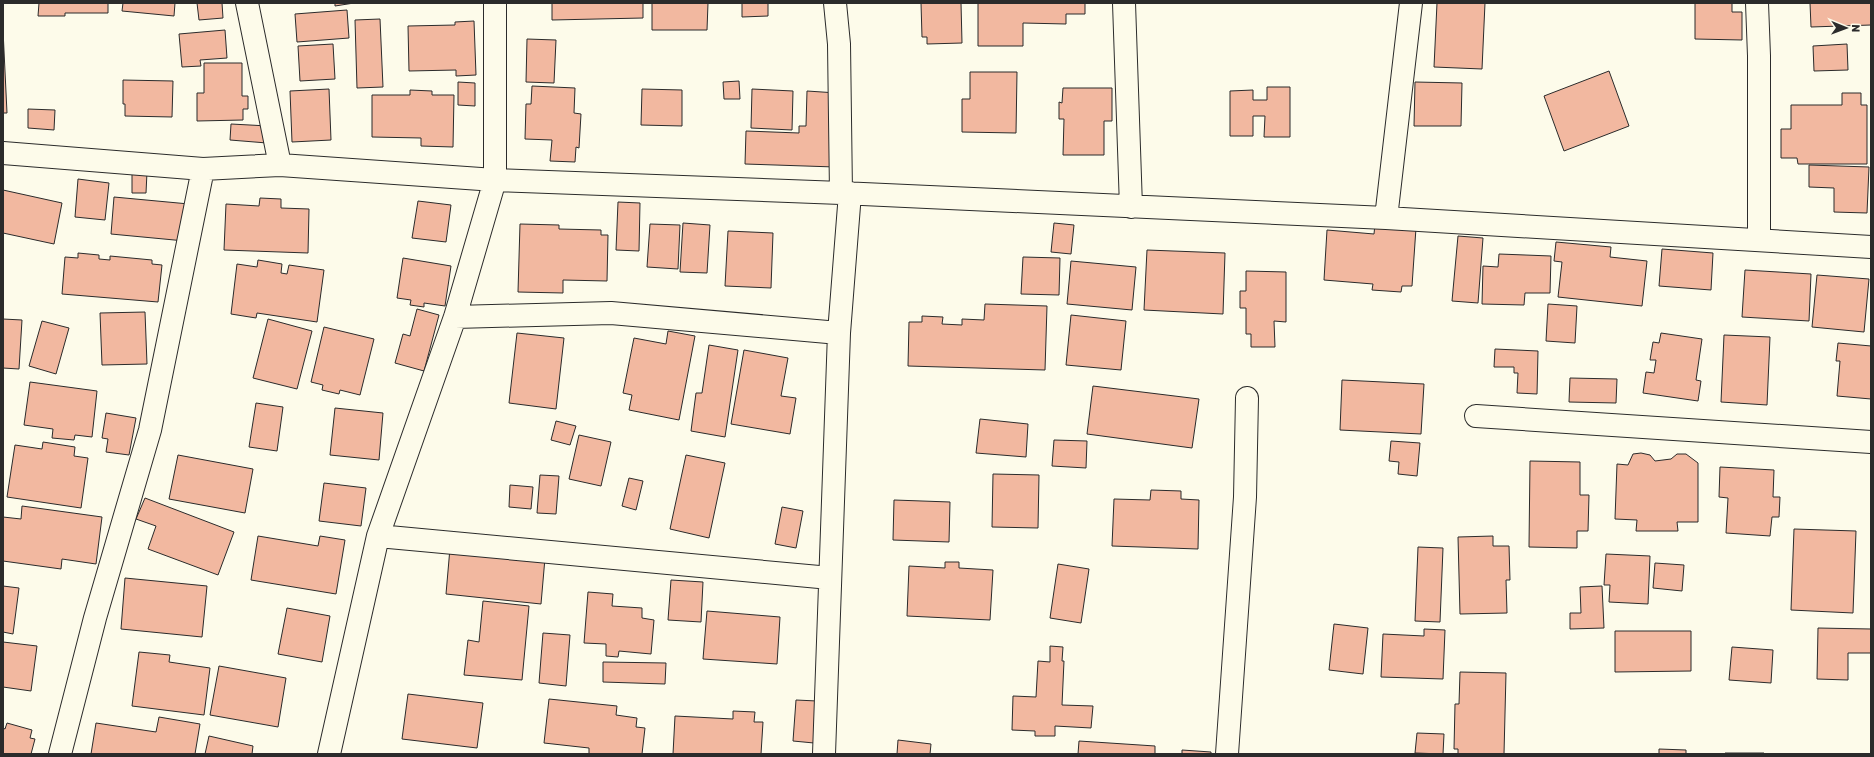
<svg xmlns="http://www.w3.org/2000/svg" width="1874" height="757" font-family="Rubik,sans-serif">
  <rect width="100%" height="100%" fill="#fdfbea"/>
  <path fill="#f2b8a0" stroke="#2b2b2b" d="M39 3H108V13H65V16H38Z
    M123 3H175L174 16 122 11Z
    M197 3H222L223 18 199 20Z
    M335 3H354L335 6Z
    M552 3H643V18L552 20Z
    M652 3H708L707 30H652Z
    M742 3H768V16L742 17Z
    M921 3H961L962 43 927 44V37H922Z
    M978 3H1085V14H1066V24L1023 23V46H978Z
    M1437 3H1485L1482 69 1434 67Z
    M1695 3H1732V12H1742V40L1695 39Z
    M1810 3H1871V25L1811 27Z
    M347 10 349 38 297 42 295 14Z
    M380 19 383 87 357 88 355 20Z
    M474 21 476 75 456 76V70L409 71 408 26 455 25V22Z
    M3 30 7 113H3Z
    M225 30 227 58 200 60 201 66 182 67 179 34Z
    M527 39 556 40 554 83 526 82Z
    M333 44 335 79 300 81 298 46Z
    M1847 44 1848 70 1814 71 1813 46Z
    M204 63H242V96H248V109H243V120L197 121V93H204Z
    M1609 71 1629 126 1564 151 1544 96Z
    M970 72H1017L1016 133 962 132V99H970Z
    M123 80 173 81 172 117 125 116V104H123Z
    M739 81 740 99H724L723 82Z
    M458 82 475 83V106L458 105Z
    M1415 82 1462 83 1461 126H1414Z
    M532 86 575 88 574 113 581 114 579 148 576 147 575 162 550 161 552 140 525 139 526 104H531Z
    M1267 87H1290V137H1264L1265 116H1253V136H1230V91L1253 90V100H1267Z
    M1063 88H1112V121H1104V155H1063L1064 119H1059V102L1062 103Z
    M329 89 331 140 292 142 290 91Z
    M642 89 682 90V126L641 125Z
    M752 89 793 91 792 130 751 128Z
    M410 90 432 91V95H454L453 147 421 146V138L372 137V95H410Z
    M807 91 837 93 835 167 745 164 746 131 799 133V126H806Z
    M1842 93H1861V105H1867V164H1798L1797 158H1781V129H1791V105H1842Z
    M28 109 55 110 54 130 28 128Z
    M231 124 268 126 267 143 230 140Z
    M1809 165 1869 167 1867 213 1834 212V188L1809 187Z
    M132 171 147 172 146 193H132Z
    M78 179 109 183 105 220 75 217Z
    M3 190 62 203 54 244 3 233Z
    M114 197 189 204 185 241 111 234Z
    M260 198 281 199V208L309 209 308 253 224 250 226 204 259 206Z
    M418 201 451 205 446 242 412 238Z
    M618 202 640 203 639 251 616 250Z
    M683 223 710 225 707 273 680 272Z
    M1054 223 1074 225 1071 254 1051 252Z
    M520 224 559 225V229L601 230V235H608L607 281 563 280V293L518 292Z
    M650 224 680 225 678 269 647 267Z
    M1375 224 1416 228 1412 286H1402L1401 292 1372 290 1373 284 1324 280 1327 230 1374 234Z
    M728 231 773 233 771 288 725 286Z
    M1458 236 1483 238 1478 303 1452 301Z
    M1556 242 1611 247 1610 257 1647 261 1642 306 1558 297 1562 262 1554 261Z
    M1662 249 1713 253 1711 290 1659 286Z
    M1147 250 1225 253 1223 314 1144 310Z
    M78 253 99 255V259L110 260V256L152 260V264L162 265 158 302 62 294 65 257 78 258Z
    M1499 254 1551 256 1550 293H1525L1524 305 1482 304 1483 266 1498 267Z
    M1023 257 1060 258 1059 295 1021 294Z
    M403 258 451 266 445 306 424 303V307L410 305 411 300 397 298Z
    M258 260 282 264 281 273 287 274 289 265 324 270 317 322 257 313 256 318 231 314 237 264 257 267Z
    M1071 261 1136 267 1132 310 1067 304Z
    M1745 270 1811 274 1809 321 1742 317Z
    M1246 271 1286 272V322L1274 321 1275 347H1251V334H1246V308H1240V291H1246Z
    M1817 275 1869 279 1864 332 1812 327Z
    M985 304 1047 306 1045 370 908 366 909 322H922V316L943 317 942 324 962 325V319L984 320Z
    M1548 304 1577 306 1575 343 1546 341Z
    M417 309 439 315 424 371 395 363 403 334 410 336Z
    M145 312 147 364 102 365 100 313Z
    M1071 315 1126 321 1121 370 1066 365Z
    M3 319 22 320 19 369 3 368Z
    M268 319 312 331 297 389 253 378Z
    M42 321 69 328 56 374 29 366Z
    M324 327 374 339 360 395 340 390 339 394 322 390 323 385 311 382Z
    M668 331 695 336 679 420 629 410 632 395 623 393 634 338 666 344Z
    M517 333 564 338 556 409 509 403Z
    M1661 333 1702 339 1696 380 1701 381 1698 401 1643 393 1646 372 1654 373 1656 360H1650L1653 342 1659 343Z
    M1724 335 1770 337 1767 405 1721 402Z
    M1838 343 1871 346V399L1837 396 1840 361H1836Z
    M709 345 738 350 725 437 691 431 696 393H702Z
    M1495 349 1538 351 1537 394 1517 393 1518 373H1514V367H1494Z
    M744 350 788 358 781 396 796 398 790 434 731 424Z
    M1570 378 1617 379 1616 403 1569 402Z
    M1342 380 1424 384 1421 434 1340 430Z
    M30 382 97 391 92 437 75 435 74 440 52 438 53 429 24 425Z
    M1093 386 1199 399 1192 448 1087 434Z
    M256 403 283 407 277 451 249 447Z
    M335 408 383 413 379 460 330 455Z
    M106 413 136 418 129 455 106 452 108 439 102 438Z
    M980 419 1028 424 1026 457 976 453Z
    M556 421 576 426 570 445 551 440Z
    M579 435 611 442 601 486 569 479Z
    M1054 440 1087 441 1086 468 1052 466Z
    M1391 441 1420 443 1417 476 1398 474 1399 462 1389 461Z
    M43 442 75 447 74 456 88 458 81 508 7 497 15 445 42 449Z
    M1641 453 1650 455 1655 461 1671 459 1677 454H1686L1698 463V522H1677L1678 531H1636L1637 520 1615 519 1617 464 1628 465 1633 454Z
    M178 455 253 469 245 513 169 499Z
    M686 455 725 463 709 538 670 529Z
    M1530 461 1580 462V495H1589L1588 531H1577V548L1529 547Z
    M1720 467 1774 470 1773 497H1780L1779 517H1772L1770 536 1726 533 1728 498 1719 497Z
    M993 474 1039 475 1038 528 992 527Z
    M540 475 559 476 556 514 537 513Z
    M629 478 643 481 636 510 622 506Z
    M324 483 366 488 361 526 319 521Z
    M510 485 533 487 531 509 509 507Z
    M1151 490 1181 491V499L1199 500 1198 549 1112 546 1114 499 1150 500Z
    M145 498 234 532 218 575 148 549 156 526 136 519Z
    M894 500 950 502 949 542 893 540Z
    M22 506 102 517 96 564 62 559 61 569 3 561V517L21 519Z
    M782 507 803 511 796 548 775 544Z
    M1794 529 1856 531 1853 613 1791 610Z
    M258 536 318 546 320 536 345 540 336 594 251 580Z
    M1493 536V546H1509L1510 580H1506L1507 613 1460 614 1458 537Z
    M1418 547 1443 548 1440 622 1415 621Z
    M450 548 545 558 541 604 446 594Z
    M1606 554 1650 556 1648 604 1609 602 1610 585H1604Z
    M945 562H959V568L993 570 990 620 907 616 909 566 945 568Z
    M1655 563 1684 565 1682 591 1653 588Z
    M1058 564 1089 569 1081 623 1050 618Z
    M125 578 207 586 202 637 121 629Z
    M671 580 703 582 701 622 668 620Z
    M3 586 19 588 13 634 3 632Z
    M1602 586 1604 628 1570 629V613H1581L1580 587Z
    M588 592 613 594 612 606 642 608V618L654 620 651 654 619 651 618 657 606 656V644L584 643Z
    M483 601 529 606 522 680 464 675 468 640 479 642Z
    M287 608 330 616 322 662 278 654Z
    M707 611 780 617 777 664 703 659Z
    M1334 624 1368 628 1363 674 1329 670Z
    M1818 628 1871 629V653H1848V680L1817 679Z
    M1424 629 1445 630 1443 679 1381 677 1383 634 1424 636Z
    M1615 631H1691V671L1615 672Z
    M543 633 570 635 566 686 539 683Z
    M3 642 37 646 31 691 3 687Z
    M1050 646 1063 647 1062 661H1064L1062 705 1093 706 1091 728 1055 726V736H1035V731L1012 730 1013 696 1036 697 1038 661 1050 662Z
    M1732 647 1773 650 1771 683 1729 680Z
    M139 652 170 655 169 662 210 668 204 715 132 706Z
    M603 662 666 663 665 684 603 682Z
    M219 666 286 678 278 727 210 715Z
    M1460 672 1506 673 1504 754H1458V749H1454L1455 704H1459Z
    M408 694 483 703 477 748 402 739Z
    M549 699 617 706 616 715 637 718 636 727 645 728 642 754H589V748L544 743Z
    M796 700 817 701 814 743 793 741Z
    M733 711 755 712 754 722H763L761 754H673L675 716 733 719Z
    M159 717 200 724 195 754H91L96 723 156 732Z
    M7 723 32 730 30 738 35 739 31 754H3V728L5 729Z
    M1417 733 1444 734 1443 754 1415 753Z
    M209 736 253 746 252 754H205Z
    M898 740 931 744 930 754H897Z
    M1079 741 1155 746V754H1078Z
    M1659 749 1686 750V754H1659Z
    M1182 750 1211 752V754H1182Z
    M1725 753H1764V754H1725Z"/>
  <g fill="none" stroke-linecap="round" stroke-linejoin="round">
    <defs>
      <path id="minor" d="M247 3 280 165
        M835 3 839 44 841 193
        M1124 3 1131 207
        M1757 3 1759 56V239
        M3 153 203 169 280 165 495 180 841 193 1386 218 1871 247
        M1386 218 1411 3
        M455 317 611 313 839 333
        M1476 416 1871 442
        M378 536 830 578
        M60 754 95 618 150 430 203 169
        M329 754 378 536 455 317 495 180V3
        M824 754 839 333 850 193
        M1227 754 1245 497 1247 398"/>
    </defs>
    <use href="#minor" stroke="#2b2b2b" stroke-width="24"/>
    <use href="#minor" stroke="#fdfbea" stroke-width="22"/>
  </g>
  <rect width="1874" height="757" fill="none" stroke="#2b2b2b" stroke-width="8"/>
  <g transform="translate(1846 28) rotate(91)" stroke="#fdfbea" stroke-width="3" paint-order="stroke">
  <path d="M0-3L7 15L0 10L-7 15Z" fill="#2b2b2b"/>
  <text y="-6" font-size="11" font-weight="bold" text-anchor="middle" fill="#2b2b2b">N</text>
  </g>
</svg>
